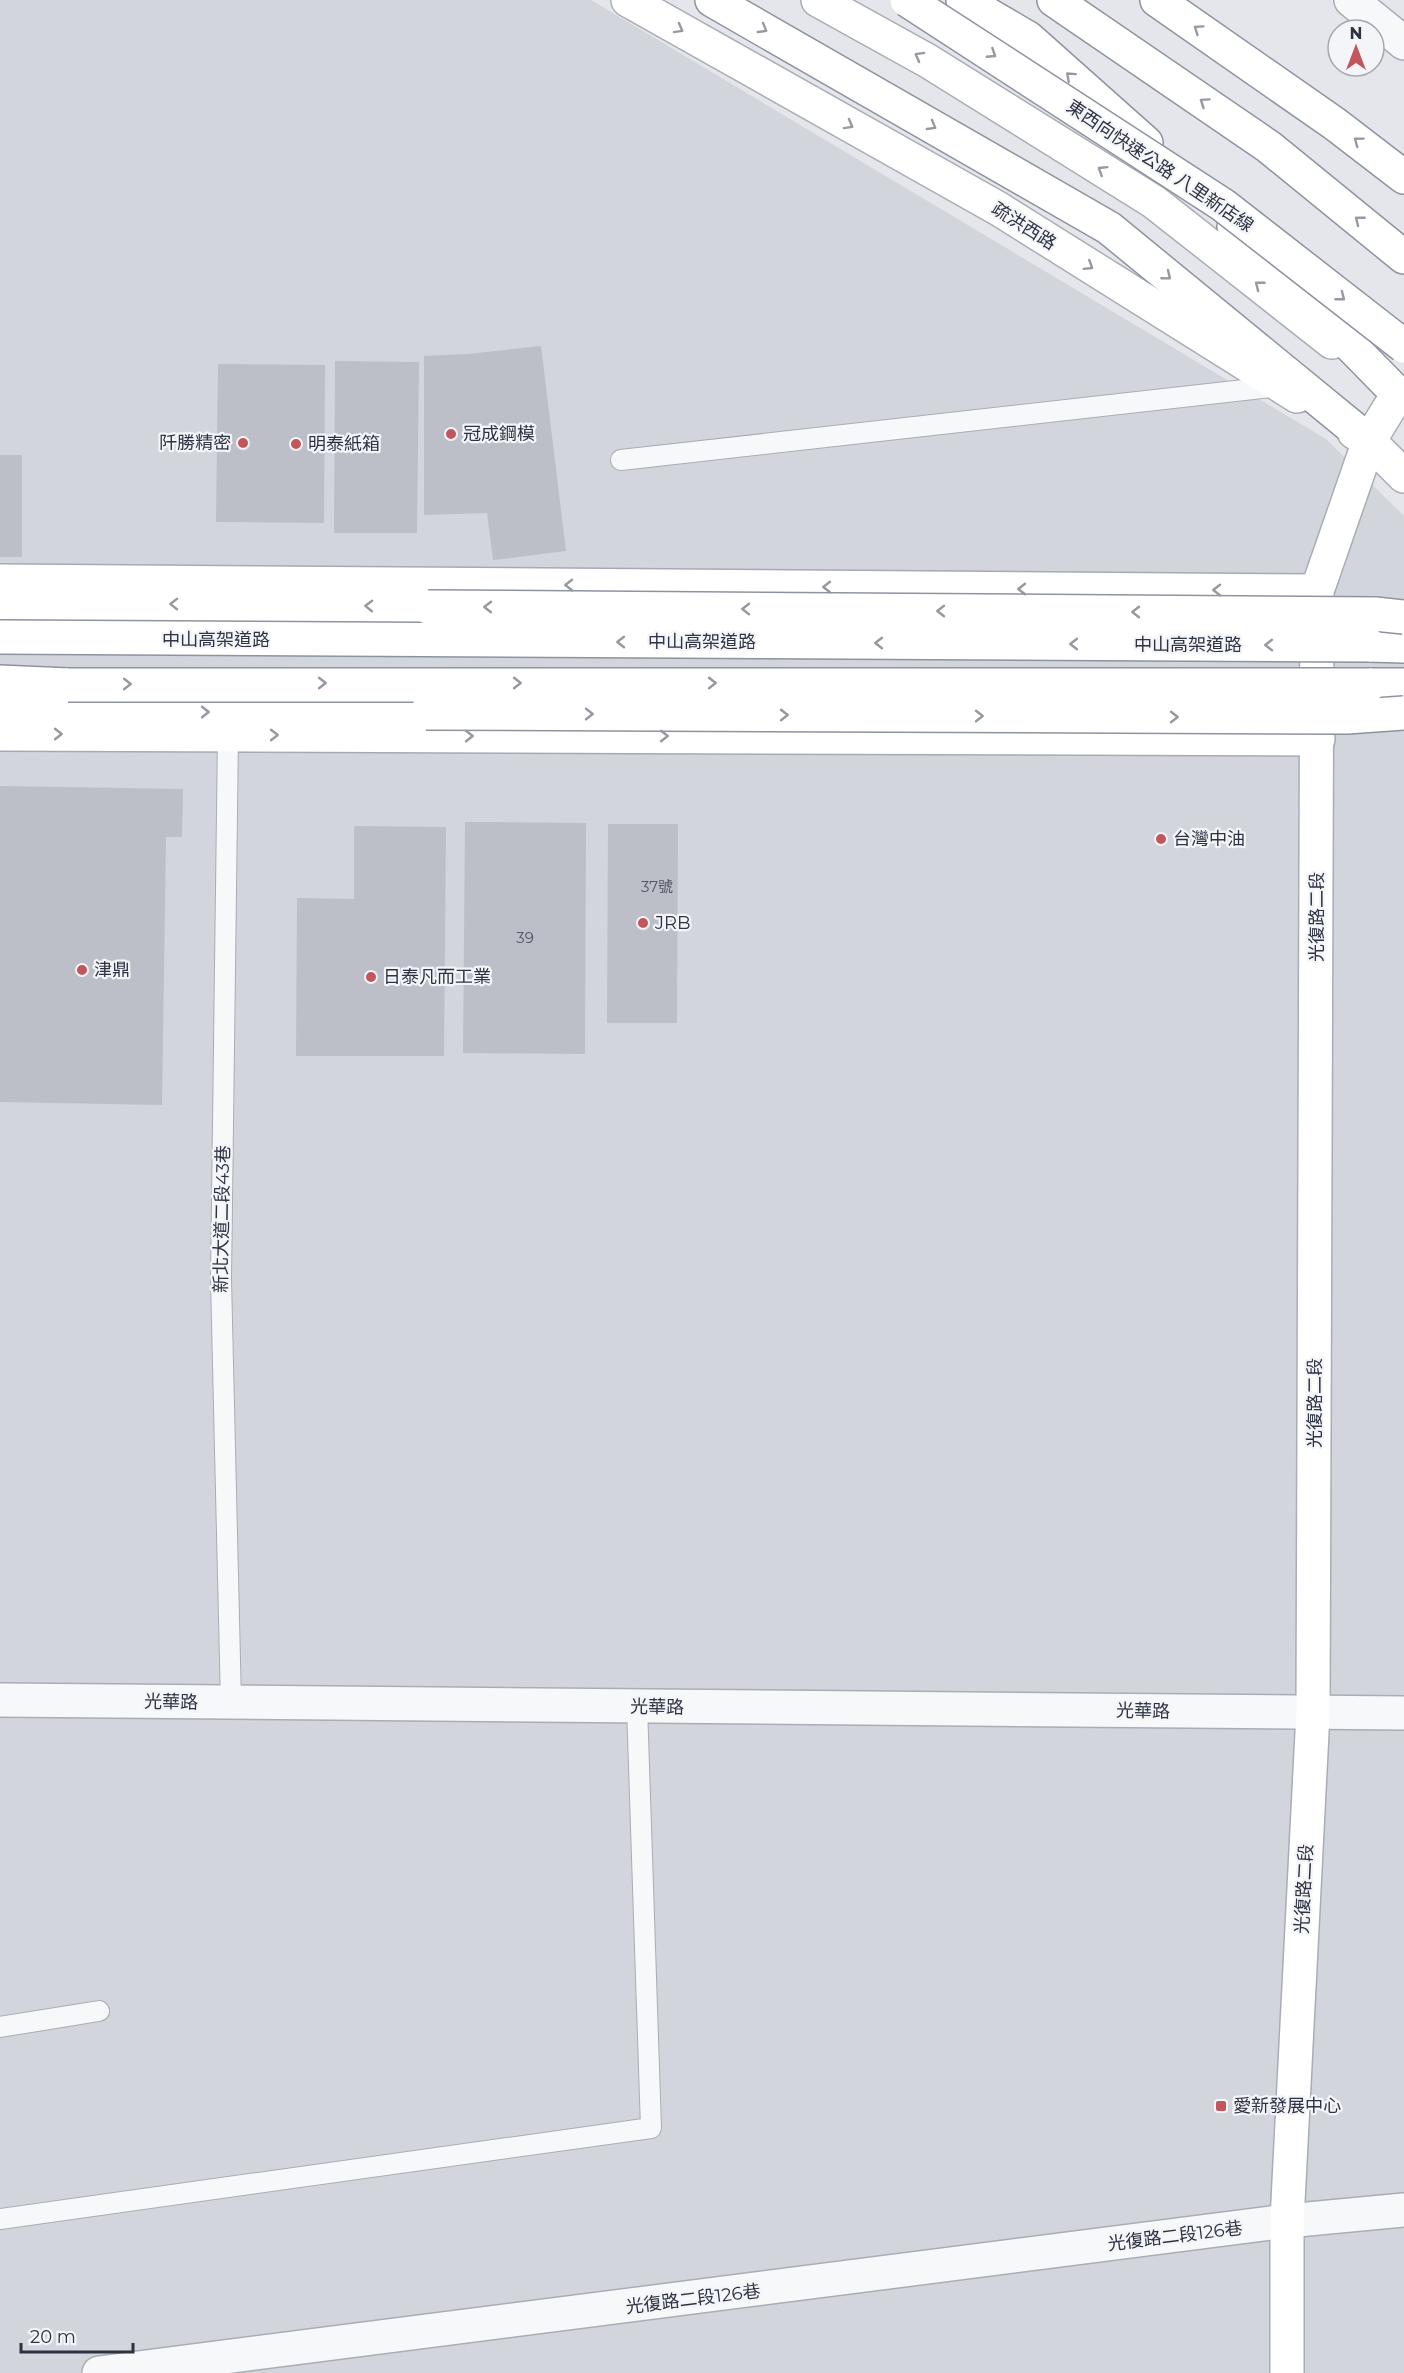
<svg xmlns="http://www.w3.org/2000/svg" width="1404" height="2373" font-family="Montserrat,'Noto Sans TC',sans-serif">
  <rect width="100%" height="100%" fill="#e4e6eb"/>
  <path fill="#d3d5dd" d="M0 0H591L1326 439 1404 516V2373H0Z"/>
  <path fill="#bcbfc7" d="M541 346 566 551 493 560 487 513 424 515V356L468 354Z
    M335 361 419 362 417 533H334Z
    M218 364 325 365 324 523 216 522Z
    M0 455H22V557H0Z
    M0 786 183 789 182 837H166L162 1105 0 1102Z
    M465 822 586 823 585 1054 463 1053Z
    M608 824H678L677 1023H607Z
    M354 826 446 827 444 1056H296L297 898 354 899Z"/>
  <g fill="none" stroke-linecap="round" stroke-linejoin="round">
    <defs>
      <path id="lane" d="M621 460 1280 386
        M228 735 221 1279 231 1703
        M0 2027 99 2011
        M0 2219 651 2128 637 1706"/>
      <path id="street" d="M1351 0 1404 43
        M0 1700 1404 1713
        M99 2373 1287 2221 1404 2210"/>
      <path id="secondary" d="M628 0 999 209 1297 396
        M818 0 928 61 1154 202 1332 342
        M1354 432 1369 441 1404 476
        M1287 2373V2221L1313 1713 1317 591 1369 441 1398 394"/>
      <path id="primary" d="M0 581 1317 591
        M0 734 1318 739"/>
      <path id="highway" d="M712 0 1109 228 1369 441
        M963 0 1028 38 1146 143
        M1054 0 1269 147 1404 257
        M1157 0 1335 124 1404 177
        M1234 227 1398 394
        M0 603 428 607
        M1369 645 1404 646
        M0 682 68 685
        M1369 685H1404
        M0 711 426 713"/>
    </defs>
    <use href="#lane" stroke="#a9adb5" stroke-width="22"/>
    <use href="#street" stroke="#a9adb5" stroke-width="36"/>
    <use href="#secondary" stroke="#a9adb5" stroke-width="36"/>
    <use href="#primary" stroke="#a5aab6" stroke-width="36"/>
    <use href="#highway" stroke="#8d93a0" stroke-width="36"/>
    <use href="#lane" stroke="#f7f8f9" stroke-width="20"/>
    <use href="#street" stroke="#f7f8f9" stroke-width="33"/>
    <use href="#secondary" stroke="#fff" stroke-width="33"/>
    <use href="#primary" stroke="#fff" stroke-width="33"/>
    <use href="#highway" stroke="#fff" stroke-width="33"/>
    <defs>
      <path id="highway-bridge" d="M907 0 1223 205 1404 346
        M428 607 1375 614 1404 617
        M0 637 1369 645
        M68 685H1369
        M426 713 1347 717 1404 713"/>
    </defs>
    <use href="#highway-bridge" stroke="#8d93a0" stroke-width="36" stroke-linecap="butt"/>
    <use href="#highway-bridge" stroke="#fff" stroke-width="33"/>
  </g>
  <defs><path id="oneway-chevron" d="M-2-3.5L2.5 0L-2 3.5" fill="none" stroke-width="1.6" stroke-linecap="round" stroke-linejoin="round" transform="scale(1.5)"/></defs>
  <g stroke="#9699a0">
    <use href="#oneway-chevron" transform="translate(679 29) rotate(29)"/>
    <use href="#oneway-chevron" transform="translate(763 29) rotate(30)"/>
    <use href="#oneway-chevron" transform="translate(1198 29) rotate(-145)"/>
    <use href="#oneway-chevron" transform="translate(992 54) rotate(33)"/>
    <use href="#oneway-chevron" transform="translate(919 56) rotate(-151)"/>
    <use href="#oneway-chevron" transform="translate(1070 76) rotate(-138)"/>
    <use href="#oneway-chevron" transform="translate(1204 102) rotate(-146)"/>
    <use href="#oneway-chevron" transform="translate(849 125) rotate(29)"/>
    <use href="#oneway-chevron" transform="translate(932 126) rotate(30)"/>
    <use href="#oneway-chevron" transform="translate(1358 141) rotate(-143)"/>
    <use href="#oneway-chevron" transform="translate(1102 170) rotate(-148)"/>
    <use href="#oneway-chevron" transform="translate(1359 220) rotate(-141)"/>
    <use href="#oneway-chevron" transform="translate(1089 266) rotate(32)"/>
    <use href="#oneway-chevron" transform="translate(1167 276) rotate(39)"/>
    <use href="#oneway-chevron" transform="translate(1259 285) rotate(-142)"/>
    <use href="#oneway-chevron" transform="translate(1341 297) rotate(38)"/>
    <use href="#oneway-chevron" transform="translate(569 585) rotate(-180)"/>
    <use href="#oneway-chevron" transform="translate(827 587) rotate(-180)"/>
    <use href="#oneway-chevron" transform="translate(1022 589) rotate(-180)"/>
    <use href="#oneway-chevron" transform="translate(1217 590) rotate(-180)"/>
    <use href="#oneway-chevron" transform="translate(174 604) rotate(-179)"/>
    <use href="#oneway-chevron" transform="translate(369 606) rotate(-179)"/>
    <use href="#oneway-chevron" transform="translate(488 607) rotate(-180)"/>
    <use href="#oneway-chevron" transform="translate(746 609) rotate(-180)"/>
    <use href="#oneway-chevron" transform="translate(941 611) rotate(-180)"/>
    <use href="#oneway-chevron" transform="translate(1136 612) rotate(-180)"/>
    <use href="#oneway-chevron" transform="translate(621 642) rotate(-180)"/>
    <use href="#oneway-chevron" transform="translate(879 643) rotate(-180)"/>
    <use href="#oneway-chevron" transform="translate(1074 644) rotate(-180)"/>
    <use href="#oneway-chevron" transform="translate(1269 645) rotate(-180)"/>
    <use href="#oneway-chevron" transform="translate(322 683)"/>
    <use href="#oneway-chevron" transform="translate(517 683)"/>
    <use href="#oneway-chevron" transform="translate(712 683)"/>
    <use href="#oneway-chevron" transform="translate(127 684)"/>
    <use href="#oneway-chevron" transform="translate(205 712)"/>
    <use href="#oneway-chevron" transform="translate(589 714)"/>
    <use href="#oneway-chevron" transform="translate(784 715)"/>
    <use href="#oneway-chevron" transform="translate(979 716)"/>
    <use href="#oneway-chevron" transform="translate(1174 717)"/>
    <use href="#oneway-chevron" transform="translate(58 734)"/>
    <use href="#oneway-chevron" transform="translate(274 735)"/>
    <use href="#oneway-chevron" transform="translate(469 736)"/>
    <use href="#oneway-chevron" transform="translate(664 736)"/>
  </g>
  <g fill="#c3565c" stroke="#f4f5f8" stroke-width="2">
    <circle cx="451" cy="434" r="6"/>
    <circle cx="243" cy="443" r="6"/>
    <circle cx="296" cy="444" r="6"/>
    <circle cx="1161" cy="839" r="6"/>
    <circle cx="643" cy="923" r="6"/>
    <circle cx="82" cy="970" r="6"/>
    <circle cx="371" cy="977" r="6"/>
    <rect x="1215" y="2100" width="12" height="12" rx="3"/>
  </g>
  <g text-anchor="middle" stroke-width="4.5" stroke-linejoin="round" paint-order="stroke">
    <g font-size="15" fill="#515663">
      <text x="657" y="892">37號</text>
      <text x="525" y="943">39</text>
    </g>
    <g font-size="18" fill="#2d3342" stroke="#f4f5f8">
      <text transform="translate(1160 166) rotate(34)" y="6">東西向快速公路 八里新店線</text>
      <text transform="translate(1024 226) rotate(32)" y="6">疏洪西路</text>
      <text x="216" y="646">中山高架道路</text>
      <text x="702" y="648">中山高架道路</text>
      <text x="1188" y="651">中山高架道路</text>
      <text transform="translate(1317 917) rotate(-90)" y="6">光復路二段</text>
      <text transform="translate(222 1219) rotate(-89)" y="6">新北大道二段43巷</text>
      <text transform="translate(1315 1403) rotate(-90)" y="6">光復路二段</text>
      <text transform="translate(171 1702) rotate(1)" y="6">光華路</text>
      <text transform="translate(657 1707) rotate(1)" y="6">光華路</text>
      <text transform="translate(1143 1711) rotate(1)" y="6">光華路</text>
      <text transform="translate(1304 1889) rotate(-87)" y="6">光復路二段</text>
      <text transform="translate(1175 2236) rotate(-7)" y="6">光復路二段126巷</text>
      <text transform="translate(693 2299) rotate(-7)" y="6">光復路二段126巷</text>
    </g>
    <g font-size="18" fill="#2d3342" stroke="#f4f5f8" text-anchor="start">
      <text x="463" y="440">冠成鋼模</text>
      <text x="231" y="449" text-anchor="end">阡勝精密</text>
      <text x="308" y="450">明泰紙箱</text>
      <text x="1173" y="845">台灣中油</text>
      <text x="655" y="929">JRB</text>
      <text x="94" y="976">津鼎</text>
      <text x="383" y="983">日泰凡而工業</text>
      <text x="1233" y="2112">愛新發展中心</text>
    </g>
  </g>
  <g transform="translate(1356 48)"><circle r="28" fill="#f4f5f8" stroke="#a4a7af" stroke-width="1.5"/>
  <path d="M0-4.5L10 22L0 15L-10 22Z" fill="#c3565c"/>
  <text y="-9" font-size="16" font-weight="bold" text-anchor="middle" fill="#2d3342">N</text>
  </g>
  <path d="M21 2343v9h112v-9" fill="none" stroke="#2d3342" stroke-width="3"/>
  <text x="30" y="2343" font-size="18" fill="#2d3342" stroke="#f4f5f8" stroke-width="4.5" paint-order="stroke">20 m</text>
</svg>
